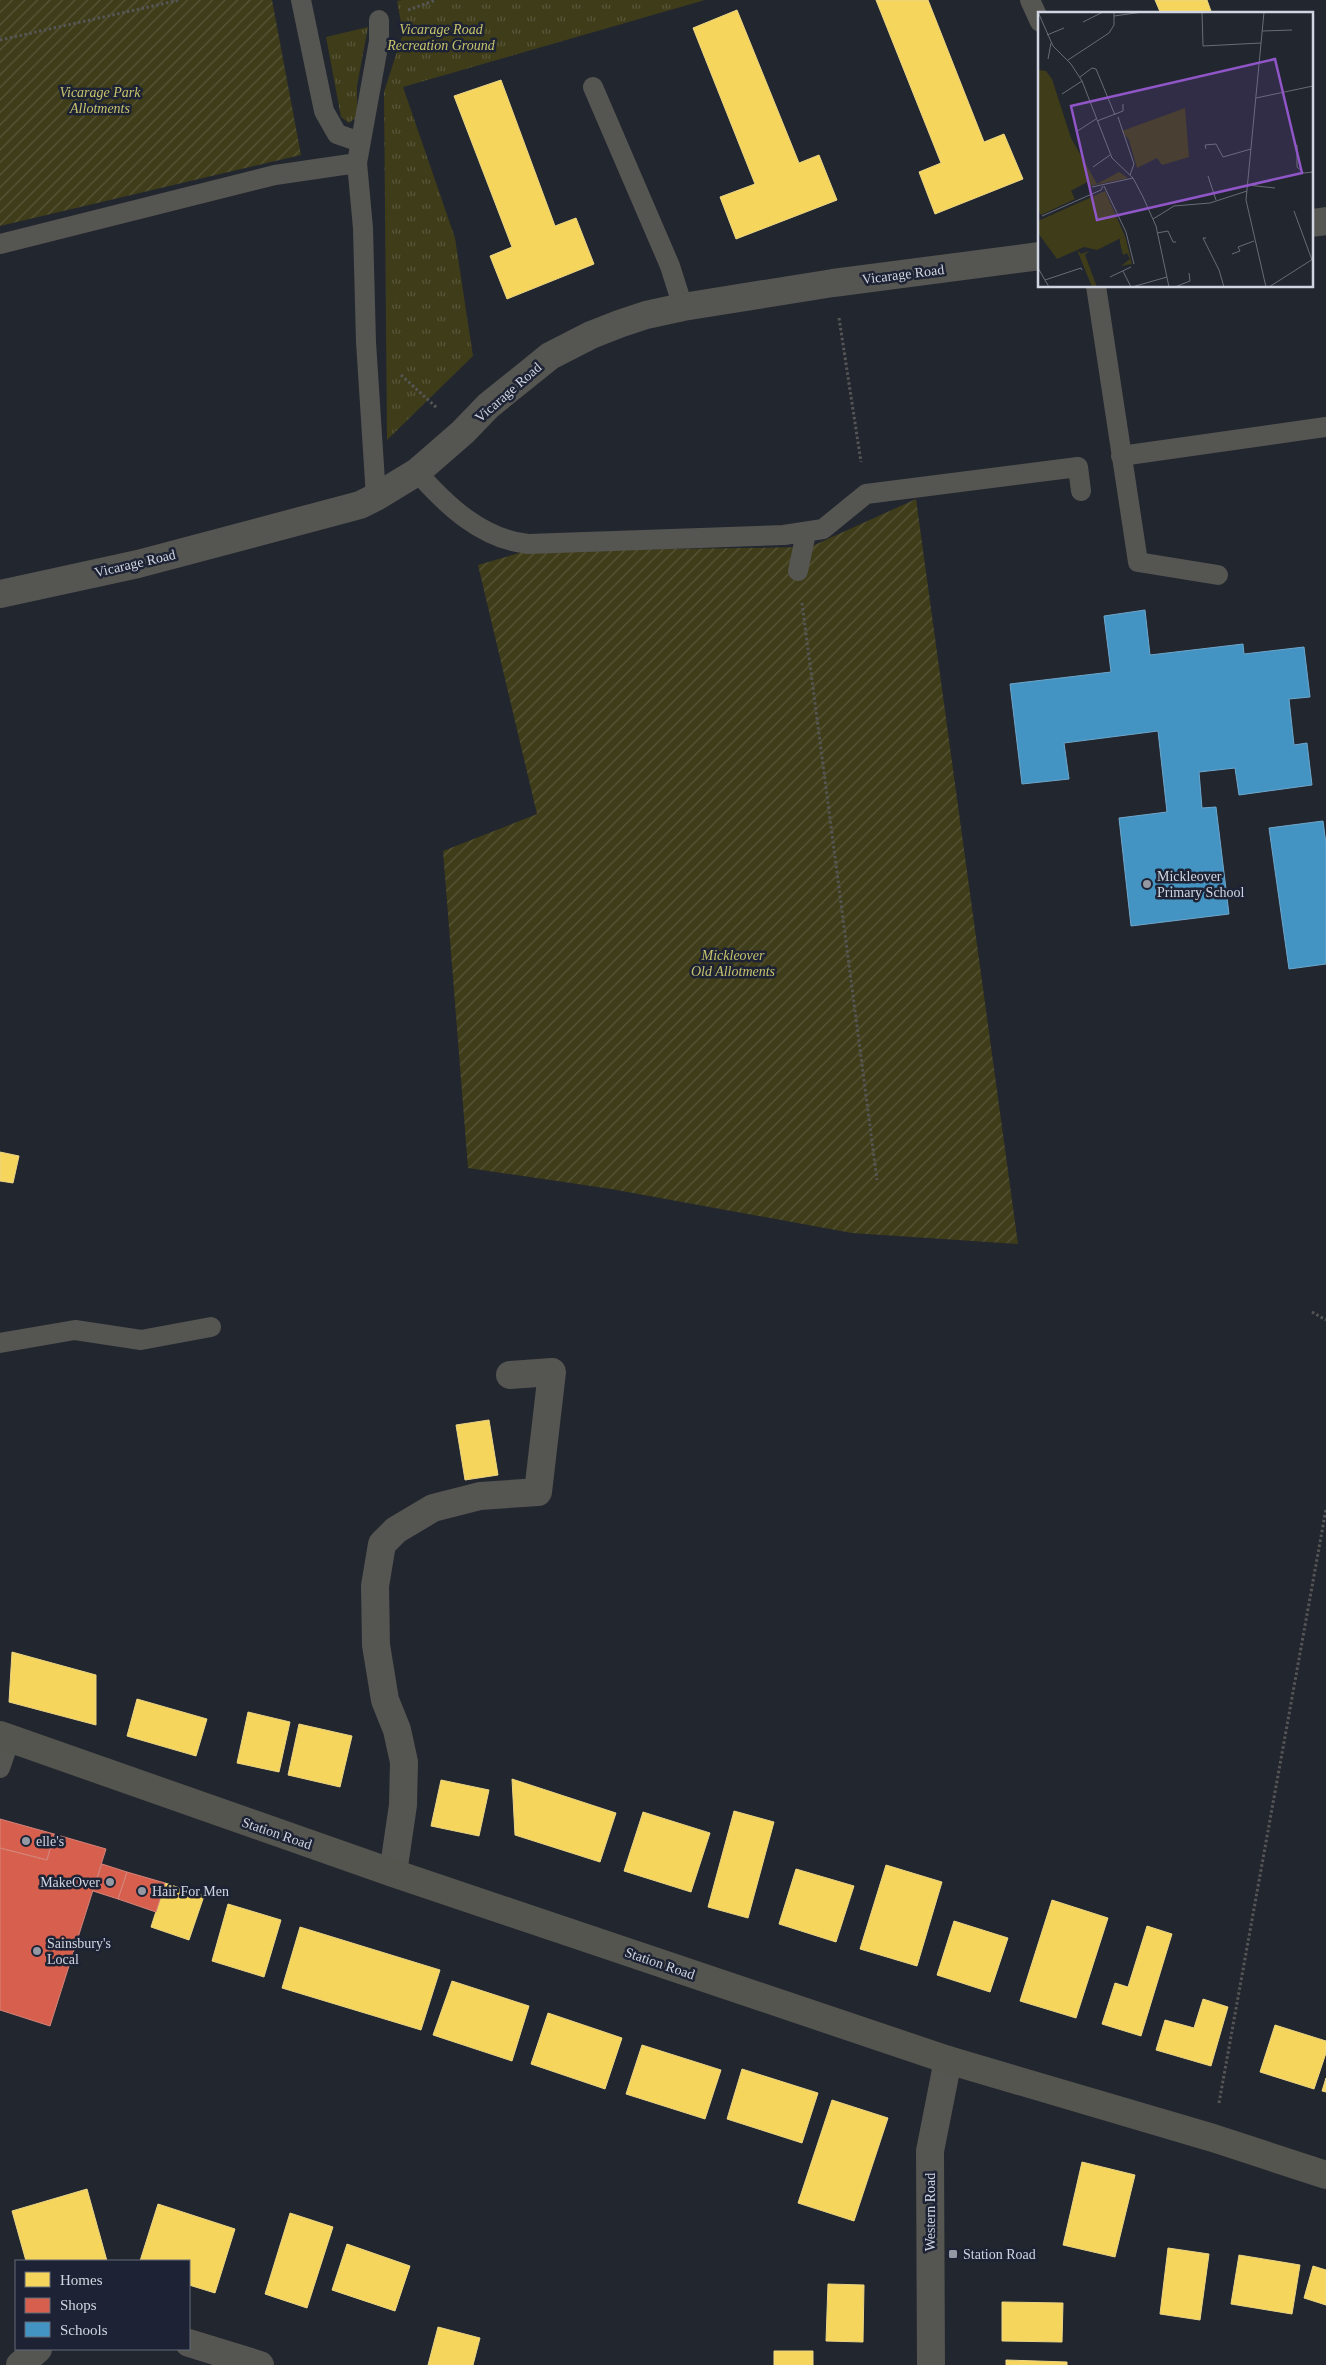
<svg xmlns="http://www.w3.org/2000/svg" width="1326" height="2365" font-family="'Times New Roman',serif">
  <defs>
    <pattern id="grass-tufts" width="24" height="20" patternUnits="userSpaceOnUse" patternTransform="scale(1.25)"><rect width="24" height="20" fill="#3e3c19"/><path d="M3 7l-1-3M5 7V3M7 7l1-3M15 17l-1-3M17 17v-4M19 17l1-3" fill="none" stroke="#59573a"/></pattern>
    <pattern id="garden-furrows" width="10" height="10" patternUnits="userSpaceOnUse" patternTransform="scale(1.25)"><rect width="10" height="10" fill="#3e3c19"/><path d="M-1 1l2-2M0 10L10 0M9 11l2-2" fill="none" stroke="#59573a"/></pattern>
  </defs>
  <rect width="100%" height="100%" fill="#22262f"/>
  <path fill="url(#grass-tufts)" d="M402 0H705L403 87 455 238 473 356 387 440 384 92 403 33 397 1Z
    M368 27 357 86V117L349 123 341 117 326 37Z"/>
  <path fill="url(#garden-furrows)" d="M0 0H272L301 155 0 226Z
    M916 499 1018 1244 852 1233 611 1189 468 1168 443 851 537 814 478 565 526 551 810 547Z"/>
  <path fill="#f6d55c" stroke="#ebd584" d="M876 0H928L984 142 1004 134 1023 179 935 214 919 172 941 163Z
    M1155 0H1207L1212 14H1161Z
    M737 10 799 163 819 155 837 200 736 239 720 197 755 184 693 28Z
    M501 80 555 226 576 218 594 264 507 299 490 256 512 247 454 96Z
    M0 1152 19 1156 13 1183 0 1181Z
    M489 1420 498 1475 465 1480 456 1425Z
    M12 1652 96 1675V1725L9 1702Z
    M137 1699 207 1719 196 1756 127 1736Z
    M248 1712 290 1722 279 1772 237 1763Z
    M299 1724 352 1736 340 1787 288 1775Z
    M512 1779 616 1813 600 1862 515 1835Z
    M441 1780 489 1790 479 1836 431 1826Z
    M734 1811 774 1822 748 1918 708 1907Z
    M643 1812 710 1833 691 1892 624 1871Z
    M886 1865 942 1882 917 1966 860 1949Z
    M796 1869 854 1886 836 1942 779 1924Z
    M165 1883 204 1896 189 1940 151 1927Z
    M1052 1900 1108 1918 1076 2018 1020 2001Z
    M228 1904 281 1920 264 1977 212 1961Z
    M954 1921 1008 1938 990 1992 937 1975Z
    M1147 1926 1172 1934 1141 2036 1102 2024 1115 1983 1128 1987Z
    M300 1927 440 1970 421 2030 282 1988Z
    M452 1981 529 2006 512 2061 433 2035Z
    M1203 1999 1228 2007 1211 2066 1156 2050 1165 2020 1194 2028Z
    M548 2013 622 2038 605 2089 531 2064Z
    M1275 2025 1326 2041V2053L1314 2089 1260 2072Z
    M642 2045 721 2070 705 2119 626 2094Z
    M742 2069 818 2093 802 2143 727 2119Z
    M1326 2078V2092L1322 2091Z
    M832 2100 888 2118 854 2221 798 2203Z
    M1082 2162 1135 2175 1115 2257 1063 2245Z
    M87 2189 107 2261H26L12 2211Z
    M158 2204 235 2229 215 2293 189 2285V2261H140Z
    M290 2213 333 2227 307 2308 265 2294Z
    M347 2244 410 2266 395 2311 332 2290Z
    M1168 2248 1209 2254 1200 2320 1160 2314Z
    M1239 2255 1300 2265 1292 2314 1231 2304Z
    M1313 2266 1326 2270V2305L1304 2298Z
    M828 2284 864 2285 863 2342 826 2341Z
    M1002 2302 1063 2303 1062 2342 1002 2341Z
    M438 2327 480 2338 473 2365H428Z
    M774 2351H813V2365H774Z
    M1006 2360 1067 2362V2365H1006Z"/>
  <path fill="#d6604d" stroke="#d48379" d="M0 1819 54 1834 47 1860 0 1848Z
    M54 1834 106 1849 50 2026 0 2010V1848L47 1860Z
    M102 1864 127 1872 118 1899 93 1891Z
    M127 1872 165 1883 156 1912 118 1899Z"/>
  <path fill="#4393c3" stroke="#6ea7cc" d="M1145 610 1150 655 1243 644 1244 654 1304 647 1310 697 1289 699 1294 745 1307 743 1312 785 1239 795 1235 768 1199 772 1202 808 1216 807 1229 914 1131 926 1119 818 1167 812 1158 731 1064 743 1069 779 1022 784 1010 684 1111 672 1104 616Z
    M1323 821 1326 844V964L1289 969 1269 828Z"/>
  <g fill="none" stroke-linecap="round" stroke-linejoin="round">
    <path stroke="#565656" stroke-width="3" stroke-dasharray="2.5 2.5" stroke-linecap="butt" d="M408 10 436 0
      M0 40 180 0
      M839 318 861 462
      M401 375 437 408
      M802 603 877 1180
      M1312 1312 1326 1320
      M1219 2103 1326 1509"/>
    <path stroke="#555551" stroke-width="20" d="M301 0 324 111 337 134 360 142
      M1030 0 1040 22
      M593 87 670 266 683 307
      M0 244 275 175 357 163
      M1096 286 1138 562 1218 575
      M1121 456 1326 427
      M417 472C447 506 482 539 528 544L784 535 823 529 866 494 1078 467 1081 491
      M376 497 366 342 363 228 357 163 379 41V20
      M798 571 806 533
      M0 1343 75 1330 141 1340 211 1327
      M0 1768 10 1739"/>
    <path stroke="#555551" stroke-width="28" d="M393 1873 403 1805 404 1762 397 1730 385 1700 376 1645 375 1586 382 1544 396 1530 433 1508 480 1496 538 1492 552 1372 510 1375
      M189 2343 260 2365
      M20 2365 38 2349"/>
    <path stroke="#555551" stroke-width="28" d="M1312 223 1326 221
      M0 594 138 564 360 505 376 497 417 472 463 432 488 406 550 356 591 335 619 324 646 315 683 307 833 283 1040 256
      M931 2365 930 2151 948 2060"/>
    <path stroke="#55554f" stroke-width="28" d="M0 1735 393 1873 948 2060 1213 2138 1326 2175"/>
  </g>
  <g fill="#9498a3" stroke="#1d2334" stroke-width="2">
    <circle cx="1147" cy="884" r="5"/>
    <circle cx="26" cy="1841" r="5"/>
    <circle cx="110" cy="1882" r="5"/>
    <circle cx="142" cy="1891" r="5"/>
    <circle cx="37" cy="1951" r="5"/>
    <rect x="948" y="2249" width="10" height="10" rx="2.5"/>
  </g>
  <g text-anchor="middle" stroke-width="5" stroke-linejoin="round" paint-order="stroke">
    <g font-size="14" font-style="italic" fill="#c7c36c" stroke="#1d2334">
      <text x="441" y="34">Vicarage Road<tspan x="441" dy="16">Recreation Ground</tspan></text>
      <text x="100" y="97">Vicarage Park<tspan x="100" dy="16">Allotments</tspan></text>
      <text x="733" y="960">Mickleover<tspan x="733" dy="16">Old Allotments</tspan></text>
    </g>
    <g font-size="14" fill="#d1d5e1" stroke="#1d2334">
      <text transform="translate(903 274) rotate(-7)" y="5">Vicarage Road</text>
      <text transform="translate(508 392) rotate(-41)" y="5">Vicarage Road</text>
      <text transform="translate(135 563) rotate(-13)" y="5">Vicarage Road</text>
      <text transform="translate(277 1833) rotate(19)" y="5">Station Road</text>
      <text transform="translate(660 1963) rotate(19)" y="5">Station Road</text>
      <text transform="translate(930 2212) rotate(-90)" y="5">Western Road</text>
    </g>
    <g font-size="14" fill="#d1d5e1" stroke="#1d2334" text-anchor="start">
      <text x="1157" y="881">Mickleover<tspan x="1157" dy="16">Primary School</tspan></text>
      <text x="36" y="1846">elle's</text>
      <text x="100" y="1887" text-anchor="end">MakeOver</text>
      <text x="152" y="1896">Hair For Men</text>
      <text x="47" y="1948">Sainsbury's<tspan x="47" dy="16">Local</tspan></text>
      <text x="963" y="2259">Station Road</text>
    </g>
  </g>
  <g transform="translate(1038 12)">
    <rect width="275" height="275" fill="#22262f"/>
    <path d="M1 58 8 59 14 67 33 126 59 172 81 160 90 166 52 174 49 170 33 179 37 187 3 203 0 198ZM87 224 94 252 83 254 92 247 89 241 85 243 82 231V226ZM39 238 43 242 51 239 47 243 59 275H54Z" fill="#3e3c19"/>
    <path d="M147 96 151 145 124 153 119 146 99 156 91 128 84 119ZM67 179 87 224 59 238 46 235 19 247 0 221V209Z" fill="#3e3c19"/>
    <path d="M15 110 29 139 0 152V118Z" fill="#3e3c19"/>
    <path fill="none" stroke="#686c76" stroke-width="1" d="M0 0 15 34 33 52 44 69 74 146 95 166 105 185 118 214 131 275M164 0 165 34 223 31M226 0 208 188 228 275M76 4 105 0M45 10 65 0M224 19 254 18M9 23 26 16M10 47 13 31M30 48 71 21 76 13V0M42 65 54 56 58 57 77 103M24 82 44 69M218 86 275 74M80 105 96 152 92 163M59 109 85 99V92M38 120 58 107M259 133V155L266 161 275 160M168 137 167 133 178 132 185 145 213 137M55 155 72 143M170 164 178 188M209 173 237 176M66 174 88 220 96 252M54 175 95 166M256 199 274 248M4 204 63 178 65 174M115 207 136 194 172 191 209 179M119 221 130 219 135 230H138M168 226H165L181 258 186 275M194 242 202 239 200 235 216 229M0 256 11 275M85 259 93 275M72 265 93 255M7 268 43 256 44 258M94 275 129 265M137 275 152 269 151 261M231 275 275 247"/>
    <path fill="#9056c8" fill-opacity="0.15" stroke="#9056c8" stroke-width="2.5" d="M237 47 264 161 59 208 33 94Z"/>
    <rect width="275" height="275" fill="none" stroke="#d1d5e1" stroke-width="2.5"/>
  </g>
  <rect x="15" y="2260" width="175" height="90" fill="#1d2334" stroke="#656a79"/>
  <rect x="25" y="2272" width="25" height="15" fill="#f6d55c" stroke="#656a79"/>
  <text x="60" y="2285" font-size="15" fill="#d1d5e1">Homes</text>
  <rect x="25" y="2298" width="25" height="15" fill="#d6604d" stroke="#656a79"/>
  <text x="60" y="2310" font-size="15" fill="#d1d5e1">Shops</text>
  <rect x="25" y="2322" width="25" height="15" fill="#4393c3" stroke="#656a79"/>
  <text x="60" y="2335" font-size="15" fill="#d1d5e1">Schools</text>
</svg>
